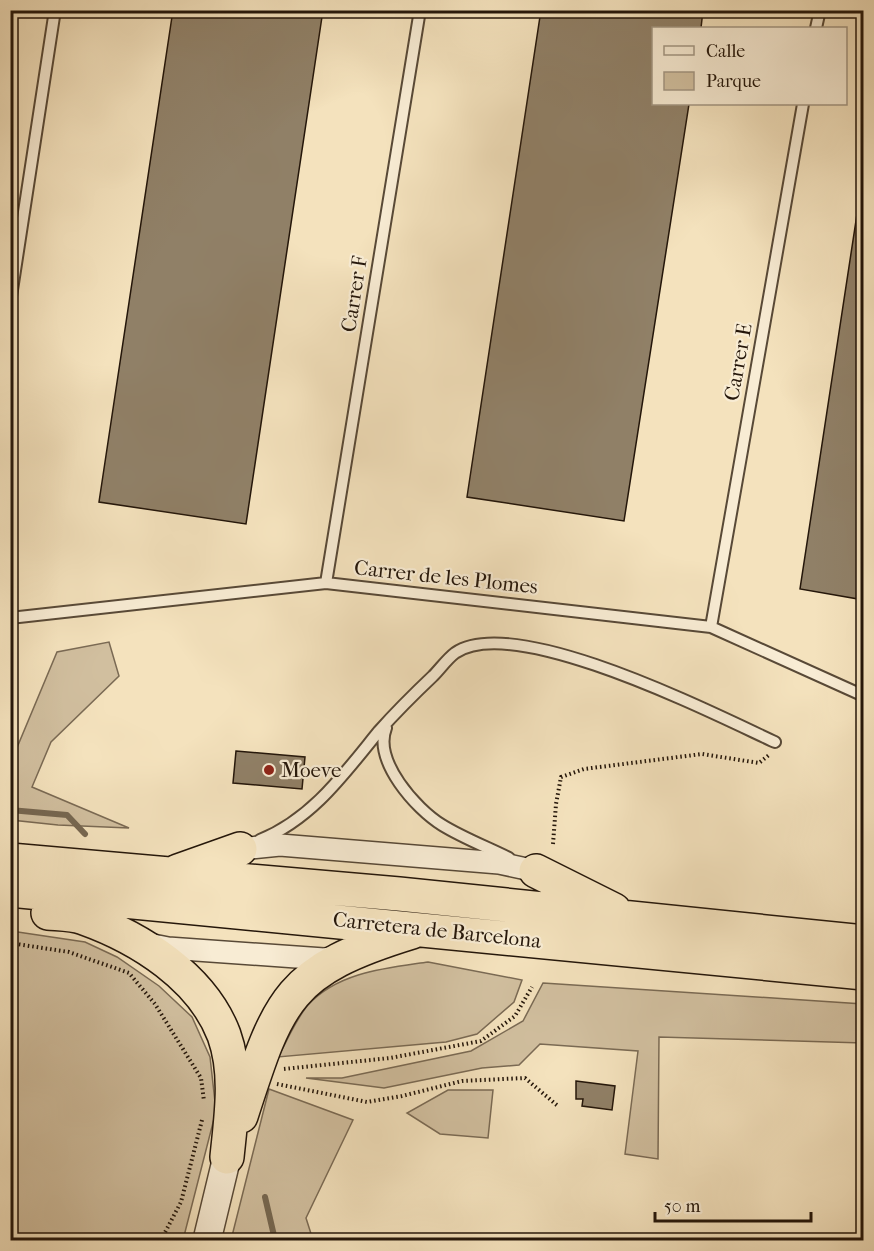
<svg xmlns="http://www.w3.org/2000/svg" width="874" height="1251" font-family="'IM FELL French Canon',serif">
  <rect width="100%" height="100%" fill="#f4e2bd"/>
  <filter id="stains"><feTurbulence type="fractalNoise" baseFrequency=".00333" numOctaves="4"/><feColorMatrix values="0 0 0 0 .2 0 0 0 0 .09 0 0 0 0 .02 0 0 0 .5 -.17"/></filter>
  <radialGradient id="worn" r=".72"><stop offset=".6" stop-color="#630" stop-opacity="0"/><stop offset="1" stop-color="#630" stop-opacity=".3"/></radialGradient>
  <path fill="#d1bf9f" stroke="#7a6a54" stroke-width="1.5" d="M109 642 119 676 51 742 32 787 129 828 58 825 11 820V762L57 652Z
    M11 931 85 942 117 957 159 986 192 1017 210 1057 216 1111 183 1240H11Z
    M428 962 522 980 514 1002 477 1034 446 1042 278 1057C287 1041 296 1019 308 1005 338 972 387 968 428 962Z
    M543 983 863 1004V1043L659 1037 658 1159 625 1154 638 1051 540 1044 519 1065 482 1068 384 1088 306 1078H342L471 1051 523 1021Z
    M269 1089 353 1120 306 1218 313 1240H231Z
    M448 1090H493L488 1138 440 1134 407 1113Z"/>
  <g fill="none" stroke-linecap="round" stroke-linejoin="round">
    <path stroke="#766751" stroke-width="6" d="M10 810 67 815 85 834
      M265 1197 275 1240"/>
  </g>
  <path fill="#908067" stroke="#24160a" stroke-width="1.5" d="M173 10H323L246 524 99 502Z
    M541 10H703L701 28H654V104H689L624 521 467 497Z
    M864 168V600L800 589Z
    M236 751 305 757 302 789 233 783Z
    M576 1081 615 1086 612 1110 582 1106 583 1099H576Z"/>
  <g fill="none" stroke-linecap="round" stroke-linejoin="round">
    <defs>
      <path id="service" d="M816 28 820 10
        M10 303 55 10
        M326 583 420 10
        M10 618 326 583 711 627 864 696
        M711 627 803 104
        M386 728C373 761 416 809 442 825 463 838 487 847 509 858
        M260 840C312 819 344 774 379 731 396 712 414 694 433 676 440 669 447 659 455 653 514 612 714 714 775 742"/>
      <path id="minor" d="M240 849 280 845 499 863 536 871
        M148 944 168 948 324 959 337 957"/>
      <path id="tertiary" d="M207 1240 227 1157"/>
      <path id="trunk" d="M10 860 399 894 864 942
        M178 871 240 849
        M536 871 614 910
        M10 890 864 973
        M48 913C59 914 74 914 84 918 140 938 202 977 224 1035 238 1074 231 1117 227 1157
        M241 1116C279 998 288 970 412 932"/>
    </defs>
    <use href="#service" stroke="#584937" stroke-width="14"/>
    <use href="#minor" stroke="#584937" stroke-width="24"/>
    <use href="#tertiary" stroke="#584937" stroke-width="30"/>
    <use href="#trunk" stroke="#24160a" stroke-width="36"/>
    <path stroke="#24160a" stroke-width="4" stroke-dasharray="1.5 3" stroke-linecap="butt" d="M553 844 556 804 561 777 584 769 702 754 759 763 769 755
      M10 943 69 952 129 973 155 1004 201 1078 204 1101
      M284 1069 390 1058 481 1041 515 1016 532 987
      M277 1084 367 1102 402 1096 462 1081 525 1078 559 1107
      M161 1240 181 1202 202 1120"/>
    <use href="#service" stroke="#f8ecd4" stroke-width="10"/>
    <use href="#minor" stroke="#f8ecd4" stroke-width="21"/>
    <use href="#tertiary" stroke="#f8ecd4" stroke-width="27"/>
    <use href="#trunk" stroke="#f4e2bd" stroke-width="33"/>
  </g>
  <circle fill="#8f2418" stroke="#f8ecd4" stroke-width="2" cx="269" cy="770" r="6"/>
  <g text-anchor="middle" stroke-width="4.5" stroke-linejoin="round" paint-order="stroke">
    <g font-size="21" fill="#24160a" stroke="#f8ecd4">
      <text transform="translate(354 294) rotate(-81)" y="7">Carrer F</text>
      <text transform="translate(738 362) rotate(-80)" y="7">Carrer E</text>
      <text transform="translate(446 577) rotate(6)" y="7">Carrer de les Plomes</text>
      <text transform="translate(437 930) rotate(6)" y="7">Carretera de Barcelona</text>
    </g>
    <g font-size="21" fill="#24160a" stroke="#f8ecd4" text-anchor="start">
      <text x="281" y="777">Moeve</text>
    </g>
  </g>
  <rect width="874" height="1251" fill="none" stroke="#f4e2bd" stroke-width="36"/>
  <rect x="12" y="12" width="850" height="1227" fill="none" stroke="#24160a" stroke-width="3"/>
  <rect x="18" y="18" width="838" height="1215" fill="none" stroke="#24160a" stroke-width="1.5"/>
  <rect x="652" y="27" width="195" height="78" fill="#f8ecd4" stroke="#a39683" stroke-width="1.5"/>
  <rect x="664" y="46" width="30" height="9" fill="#f8ecd4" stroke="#a39683" stroke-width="1.5"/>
  <text x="706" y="57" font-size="18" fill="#24160a">Calle</text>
  <rect x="664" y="72" width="30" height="18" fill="#d1bf9f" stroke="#a39683" stroke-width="1.5"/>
  <text x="706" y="87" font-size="18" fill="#24160a">Parque</text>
  <path d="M655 1212v9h156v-9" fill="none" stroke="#24160a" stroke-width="3"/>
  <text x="664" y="1212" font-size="18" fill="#24160a" stroke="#f8ecd4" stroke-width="4.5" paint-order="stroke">50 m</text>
  <rect width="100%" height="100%" filter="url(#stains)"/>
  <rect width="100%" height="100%" fill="url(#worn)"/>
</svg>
